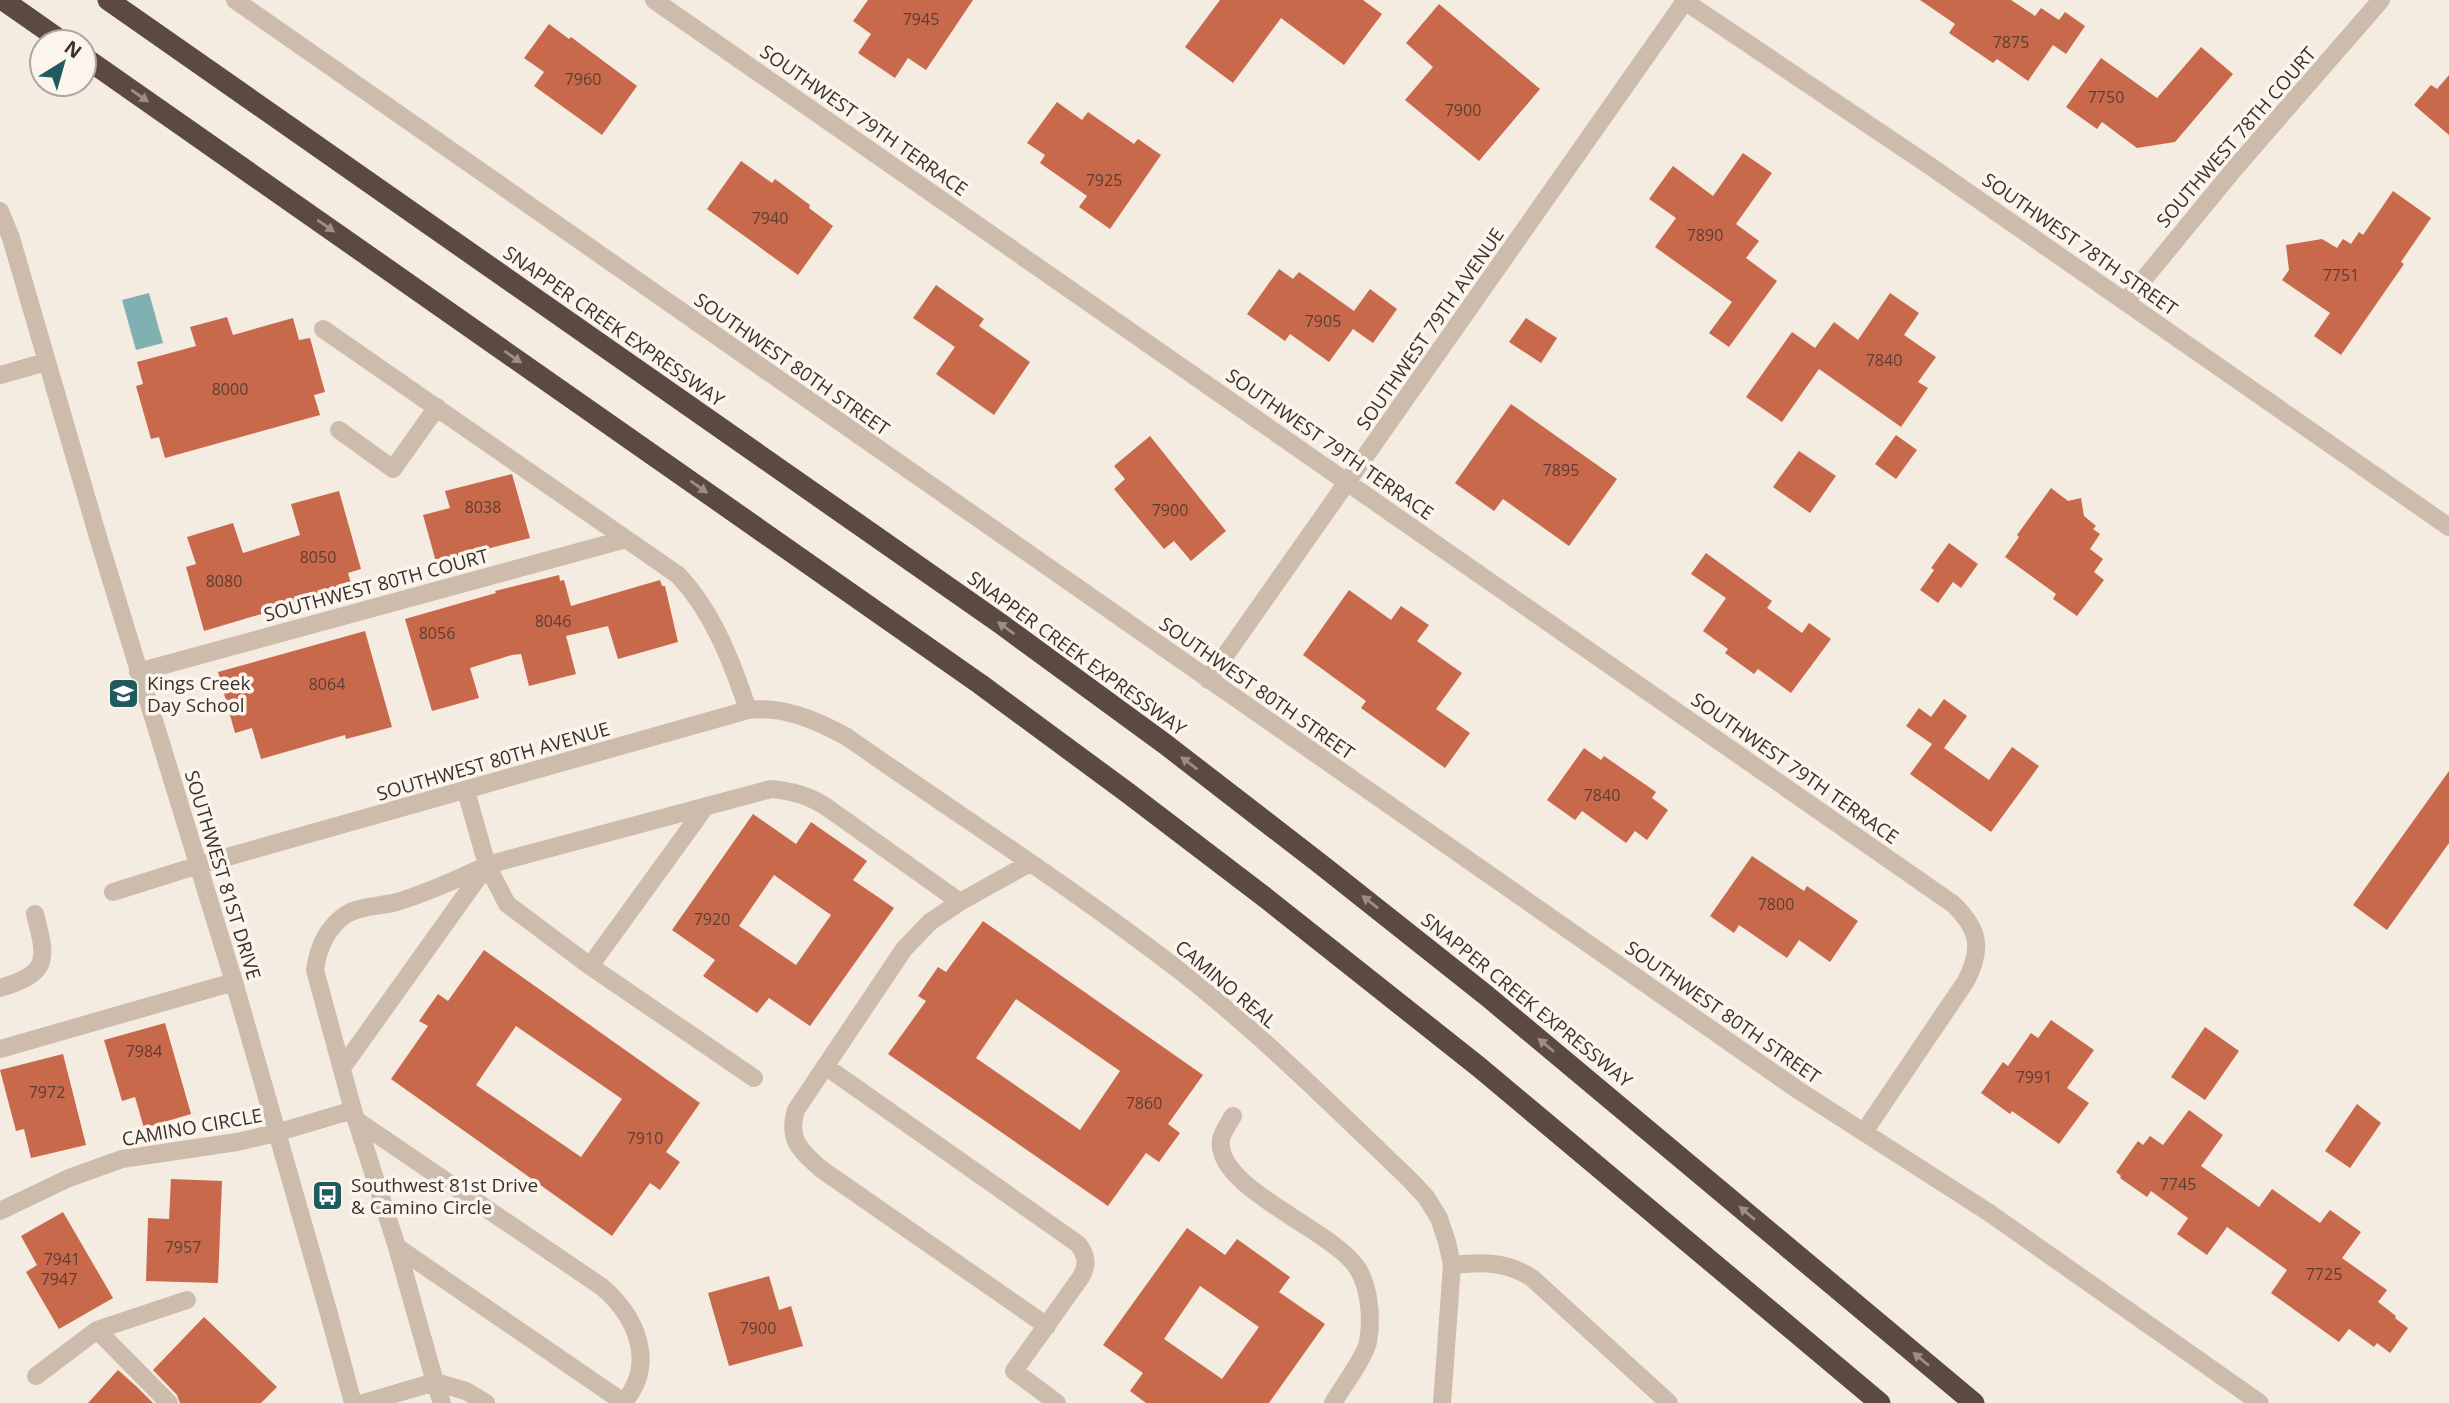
<svg xmlns="http://www.w3.org/2000/svg" width="2449" height="1403" font-family="'Open Sans',sans-serif">
  <rect width="100%" height="100%" fill="#f4ebe1"/>
  <path fill="#7fb0b2" d="M149 293 163 343 136 350 122 300Z"/>
  <path fill="#c8694b" fill-rule="evenodd" d="M868 0H973L926 70 908 58 895 78 858 53 871 34 853 21Z
    M1220 0H1363L1382 14 1344 65 1281 18 1233 83 1185 47Z
    M1920 0H2011L2035 16 2041 8 2059 20 2065 12 2085 26 2066 54 2053 45 2028 81 1997 59 1993 63 1949 33 1955 24Z
    M1439 4 1540 89 1479 161 1405 100 1433 67 1406 43Z
    M549 24 569 39 571 37 637 86 602 135 534 86 544 72 524 58Z
    M2201 47 2233 74 2175 142 2137 148 2102 122 2097 129 2066 107 2101 58 2157 98Z
    M2449 75V135L2414 105 2431 85 2437 89Z
    M1057 102 1082 120 1088 112 1134 144 1138 139 1161 155 1110 229 1079 207 1087 196 1040 163 1045 155 1027 143Z
    M1743 153 1772 173 1736 224 1759 241 1746 258 1777 281 1729 347 1709 333 1732 302 1655 247 1676 218 1649 199 1673 166 1713 196Z
    M741 161 772 183 775 179 810 205 809 208 833 226 798 275 707 209Z
    M2393 191 2431 218 2401 262 2404 264 2341 355 2314 336 2330 313 2282 280 2289 270 2286 245 2322 239 2337 248 2343 239 2351 244 2359 232 2363 235Z
    M1279 269 1293 279 1299 272 1354 311 1370 289 1397 309 1373 343 1353 329 1329 362 1290 334 1285 341 1247 314Z
    M936 285 984 319 979 326 1030 362 994 415 936 374 955 347 913 318Z
    M1890 293 1919 313 1904 335 1936 357 1918 382 1928 388 1901 427 1819 369 1782 422 1746 397 1792 332 1815 348 1834 322 1858 340Z
    M227 317 233 335 293 318 299 340 310 338 325 392 314 395 320 415 165 458 159 437 151 439 136 386 143 384 137 362 196 346 190 327Z
    M1526 318 1557 338 1541 363 1509 342Z
    M1511 404 1617 479 1569 546 1503 499 1494 511 1455 483Z
    M1896 435 1917 450 1896 479 1875 464Z
    M1150 436 1226 531 1191 561 1174 541 1164 549 1114 489 1125 479 1114 466Z
    M1799 451 1836 476 1810 513 1773 487Z
    M512 474 530 538 436 562 423 515 450 508 445 491Z
    M2051 488 2068 501 2081 498 2084 516 2096 526 2093 529 2100 534 2090 549 2103 559 2094 572 2104 580 2077 616 2053 599 2056 594 2005 557 2019 537 2017 535Z
    M339 491 361 569 348 573 352 587 204 631 186 567 196 564 187 537 233 523 243 553 300 535 291 504Z
    M1949 543 1978 564 1961 588 1953 582 1938 603 1920 590 1934 570 1931 568Z
    M1706 553 1772 601 1767 608 1802 633 1809 623 1831 639 1791 693 1758 669 1754 674 1725 653 1728 649 1703 631 1726 598 1691 574Z
    M559 575 560 581 564 580 571 606 660 580 662 586H665L678 642 618 659 608 626 566 636 576 674 529 686 521 654 512 655 470 668 479 698 432 711 405 619 496 593 495 591Z
    M1349 590 1391 620 1401 606 1429 625 1417 641 1462 673 1436 709 1470 733 1445 768 1361 708 1366 701 1303 655Z
    M365 631 392 727 346 739 345 735 261 759 252 728 235 733 218 672Z
    M1944 699 1967 716 1944 748 1989 780 2012 747 2039 766 1991 832 1910 774 1932 744 1906 726 1919 708 1931 717Z
    M1584 748 1601 760 1604 756 1656 792 1652 798 1668 810 1647 840 1635 831 1626 843 1582 811 1575 820 1547 800Z
    M2449 771V843L2387 930 2353 905Z
    M753 814 796 844 811 822 867 861 853 880 894 908 810 1026 769 998 757 1013 703 976 715 960 672 930ZM774 875 831 915 796 965 739 926Z
    M1752 856 1804 891 1807 886 1858 921 1830 962 1799 940 1787 958 1739 925 1734 933 1710 916Z
    M983 921 1203 1075 1168 1124 1180 1133 1159 1162 1146 1153 1108 1206 888 1054 926 1001 918 996 938 967 946 972ZM1016 999 1120 1071 1080 1130 976 1058Z
    M484 950 700 1103 666 1152 680 1162 660 1190 650 1183 612 1236 391 1079 428 1026 419 1021 438 994 448 1001ZM516 1026 622 1099 581 1157 476 1085Z
    M2051 1020 2094 1050 2067 1088 2089 1103 2059 1144 2012 1111 2010 1114 1981 1093 2003 1062 2008 1066 2031 1033 2038 1038Z
    M165 1023 191 1114 144 1128 135 1097 122 1101 104 1040Z
    M2205 1027 2239 1051 2205 1100 2171 1077Z
    M63 1054 86 1145 31 1158 24 1129 16 1131 0 1070Z
    M2357 1104 2381 1123 2350 1168 2325 1151Z
    M2189 1110 2223 1135 2201 1166 2259 1207 2272 1189 2320 1223 2330 1210 2361 1232 2342 1258 2387 1290 2378 1302 2396 1316 2395 1318 2408 1328 2390 1353 2377 1343 2374 1347 2349 1329 2339 1342 2271 1293 2287 1270 2227 1227 2207 1255 2177 1234 2188 1218 2151 1191 2147 1197 2120 1178 2121 1176 2116 1172 2138 1141 2143 1145 2150 1136 2163 1145Z
    M171 1179 222 1181 218 1283 146 1281 148 1218 169 1219Z
    M63 1212 113 1298 59 1329 26 1272 37 1265 21 1236Z
    M1187 1228 1225 1255 1237 1239 1290 1277 1279 1292 1325 1324 1269 1403H1146L1130 1391 1143 1373 1103 1345ZM1200 1286 1259 1327 1222 1379 1164 1339Z
    M769 1276 779 1310 791 1306 803 1346 729 1366 708 1293Z
    M204 1317 277 1387 261 1403H180L177 1395 153 1370Z
    M118 1370 137 1387 153 1403H88Z"/>
  <g fill="none" stroke-linecap="round" stroke-linejoin="round">
    <path stroke="#cdbbac" stroke-width="18" d="M235 0 1798 1090 1988 1212 2260 1403
      M654 0 1953 904C1979 929 1983 948 1966 981L1864 1132
      M1683 0 1930 166 2449 527
      M0 211 11 238 98 537 234 982 329 1314 353 1403
      M2125 302 2235 168 2381 0
      M323 329 678 575C713 612 732 662 748 710
      M0 375 46 362
      M339 430 393 469 437 407
      M138 672 626 539
      M1208 680 1685 1
      M1030 863 960 902 930 922 904 949 796 1110C787 1140 800 1150 821 1169L1047 1326
      M487 865 507 904 590 966 754 1078
      M113 892 199 865 748 710C784 706 816 720 847 737 958 815 1073 888 1180 971 1261 1034 1334 1107 1408 1178L1426 1197 1439 1218 1447 1242 1452 1265 1442 1403
      M590 966 706 806
      M0 988C50 973 47 960 35 914
      M0 1049 234 982
      M825 1066 1078 1244C1087 1256 1088 1264 1081 1277L1014 1371 1057 1403
      M342 1068 487 865 466 791
      M1233 1116C1229 1123 1222 1132 1221 1140 1214 1188 1334 1230 1358 1269 1370 1289 1372 1320 1368 1342 1365 1357 1341 1389 1333 1403
      M359 1122 602 1287C637 1317 657 1364 623 1403
      M0 1211 69 1178 122 1159 237 1142 276 1133 353 1110
      M397 1247 623 1402
      M1452 1265C1482 1262 1506 1261 1532 1278L1669 1403
      M97 1330 169 1403
      M36 1376 97 1330 187 1300
      M435 1382 466 1391 486 1403
      M435 1382 442 1403
      M364 1403 435 1382 397 1247 353 1110 315 970C318 948 327 928 345 915 359 906 382 906 397 902 429 892 458 879 487 865L771 789C792 791 807 795 825 806L960 902"/>
    <path stroke="#5c4a42" stroke-width="21" d="M3 0 63 42
      M108 0 1001 624 1165 744 1323 866 1487 996 1974 1403
      M84 57 980 684 1128 793 1267 899 1479 1067 1880 1403"/>
  </g>
  <defs><path id="oneway-solid" d="M-6-.8H1V-3.2L6.5 0L1 3.2V.8H-6Z" transform="scale(1.75)"/></defs>
  <g fill="#9c8e87">
    <use href="#oneway-solid" transform="translate(140 96) rotate(35)"/>
    <use href="#oneway-solid" transform="translate(326 226) rotate(35)"/>
    <use href="#oneway-solid" transform="translate(513 357) rotate(35)"/>
    <use href="#oneway-solid" transform="translate(699 487) rotate(35)"/>
    <use href="#oneway-solid" transform="translate(1006 628) rotate(-144)"/>
    <use href="#oneway-solid" transform="translate(1189 763) rotate(-143)"/>
    <use href="#oneway-solid" transform="translate(1370 902) rotate(-142)"/>
    <use href="#oneway-solid" transform="translate(1546 1045) rotate(-140)"/>
    <use href="#oneway-solid" transform="translate(1747 1213) rotate(-140)"/>
    <use href="#oneway-solid" transform="translate(1921 1359) rotate(-140)"/>
  </g>
  <defs>
    <symbol id="school-square" viewBox="-11 -11 22 22"><rect x="-9" y="-9" width="18" height="18" rx="4" fill="#1f5a5e" stroke="#fbf5ee"/><path d="M0-5L7-2L0 1L-7-2ZM-4 1L0 2.5L4 1V4Q0 6-4 4Z" fill="#fff"/></symbol>
    <symbol id="bus-square" viewBox="-11 -11 22 22"><rect x="-9" y="-9" width="18" height="18" rx="4" fill="#1f5a5e" stroke="#fbf5ee"/><path d="M-5-6H5V4H4V6H2V4H-2V6H-4V4H-5ZM-3.5-4V0h7V-4ZM-3.5 1.2v1.5H-2V1.2ZM2 1.2v1.5H3.5V1.2Z" fill="#fff"/></symbol>
  </defs>
  <g fill-rule="evenodd">
    <use href="#school-square" x="106" y="676" width="35" height="35"/>
    <use href="#bus-square" x="310" y="1178" width="35" height="35"/>
  </g>
  <g text-anchor="middle" stroke-width="7" stroke-linejoin="round" paint-order="stroke">
    <g font-size="16" fill="#5e3e33">
      <text x="921" y="25">7945</text>
      <text x="2011" y="48">7875</text>
      <text x="583" y="85">7960</text>
      <text x="2106" y="103">7750</text>
      <text x="1463" y="116">7900</text>
      <text x="1104" y="186">7925</text>
      <text x="770" y="224">7940</text>
      <text x="1705" y="241">7890</text>
      <text x="2341" y="281">7751</text>
      <text x="1323" y="327">7905</text>
      <text x="1884" y="366">7840</text>
      <text x="230" y="395">8000</text>
      <text x="1561" y="476">7895</text>
      <text x="483" y="513">8038</text>
      <text x="1170" y="516">7900</text>
      <text x="318" y="563">8050</text>
      <text x="224" y="587">8080</text>
      <text x="553" y="627">8046</text>
      <text x="437" y="639">8056</text>
      <text x="327" y="690">8064</text>
      <text x="1602" y="801">7840</text>
      <text x="1776" y="910">7800</text>
      <text x="712" y="925">7920</text>
      <text x="144" y="1057">7984</text>
      <text x="2034" y="1083">7991</text>
      <text x="47" y="1098">7972</text>
      <text x="1144" y="1109">7860</text>
      <text x="645" y="1144">7910</text>
      <text x="2178" y="1190">7745</text>
      <text x="183" y="1253">7957</text>
      <text x="62" y="1265">7941</text>
      <text x="2324" y="1280">7725</text>
      <text x="59" y="1285">7947</text>
      <text x="758" y="1334">7900</text>
    </g>
    <g font-size="19" fill="#3b302b" stroke="#fbf5ee">
      <text transform="translate(864 120) rotate(35)" y="7">SOUTHWEST 79TH TERRACE</text>
      <text transform="translate(2236 137) rotate(-49)" y="7">SOUTHWEST 78TH COURT</text>
      <text transform="translate(2080 244) rotate(35)" y="7">SOUTHWEST 78TH STREET</text>
      <text transform="translate(614 326) rotate(35)" y="7">SNAPPER CREEK EXPRESSWAY</text>
      <text transform="translate(1430 329) rotate(-55)" y="7">SOUTHWEST 79TH AVENUE</text>
      <text transform="translate(792 364) rotate(35)" y="7">SOUTHWEST 80TH STREET</text>
      <text transform="translate(1330 444) rotate(35)" y="7">SOUTHWEST 79TH TERRACE</text>
      <text transform="translate(376 585) rotate(-15)" y="7">SOUTHWEST 80TH COURT</text>
      <text transform="translate(1077 653) rotate(36)" y="7">SNAPPER CREEK EXPRESSWAY</text>
      <text transform="translate(1257 688) rotate(35)" y="7">SOUTHWEST 80TH STREET</text>
      <text transform="translate(493 761) rotate(-16)" y="7">SOUTHWEST 80TH AVENUE</text>
      <text transform="translate(1795 768) rotate(35)" y="7">SOUTHWEST 79TH TERRACE</text>
      <text transform="translate(223 875) rotate(73)" y="7">SOUTHWEST 81ST DRIVE</text>
      <text transform="translate(1226 984) rotate(40)" y="7">CAMINO REAL</text>
      <text transform="translate(1527 1000) rotate(39)" y="7">SNAPPER CREEK EXPRESSWAY</text>
      <text transform="translate(1723 1012) rotate(35)" y="7">SOUTHWEST 80TH STREET</text>
      <text transform="translate(192 1127) rotate(-10)" y="7">CAMINO CIRCLE</text>
    </g>
    <g font-size="19" fill="#3b302b" stroke="#fbf5ee" text-anchor="start">
      <text x="147" y="690">Kings Creek<tspan x="147" dy="22">Day School</tspan></text>
      <text x="351" y="1192">Southwest 81st Drive<tspan x="351" dy="22">&amp; Camino Circle</tspan></text>
    </g>
  </g>
  <g transform="translate(63 63) rotate(37)"><circle r="33" fill="#fbf5ee" stroke="#aea6a0" stroke-width="2"/>
  <path d="M0-5L12 26L0 18L-12 26Z" fill="#1f5a5e"/>
  <text y="-10" font-size="19" font-weight="bold" text-anchor="middle" fill="#3b302b">N</text>
  </g>
</svg>
